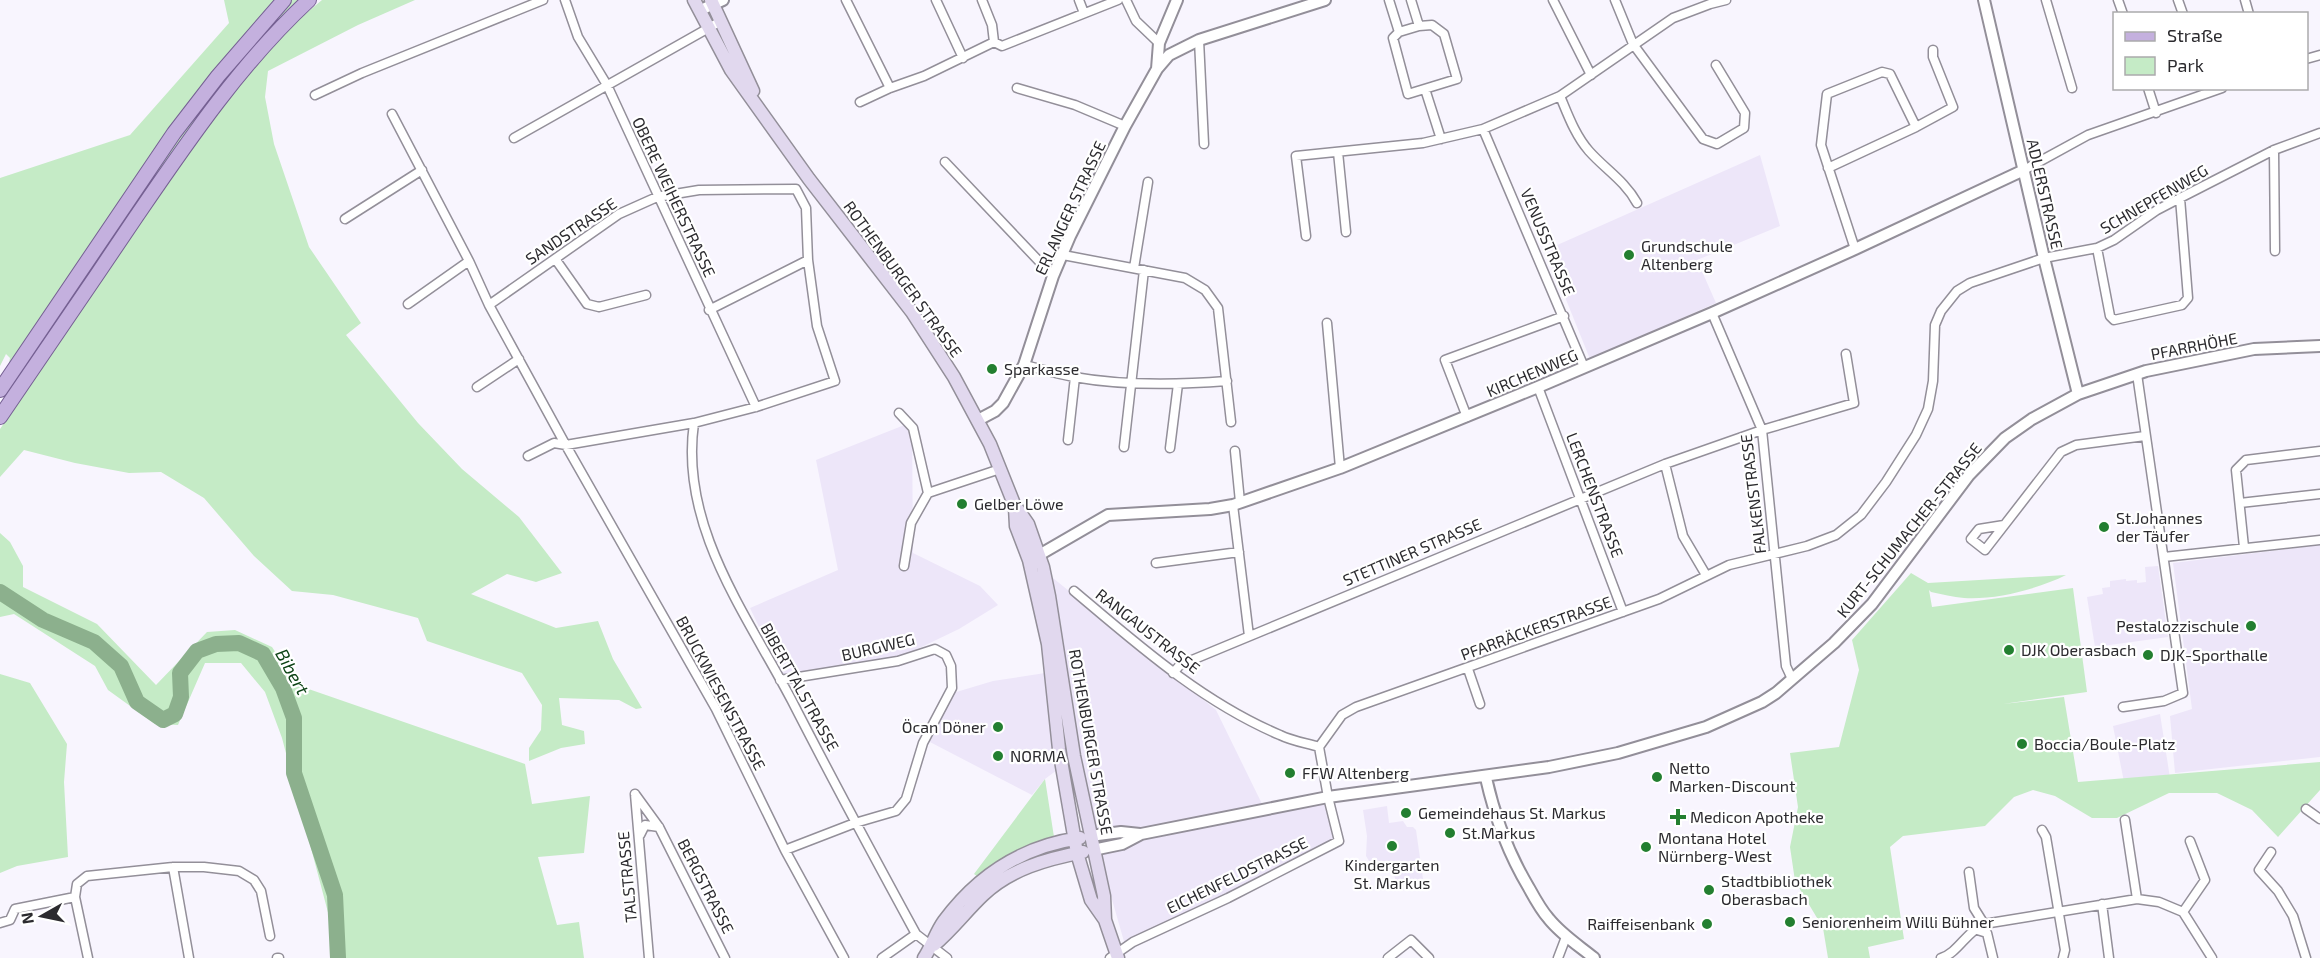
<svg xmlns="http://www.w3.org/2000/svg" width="2320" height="958" font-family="'Exo 2',sans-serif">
  <rect width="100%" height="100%" fill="#f8f5fe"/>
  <path fill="#ede6f9" d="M1760 155 1780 226 1697 260 1716 303 1590 359 1546 250Z
    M912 422 913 553 980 586 998 605 959 629 907 654 825 671 783 677 750 608 838 570 816 460Z
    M2320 545V757L2175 773 2170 716 2192 709 2173 563Z
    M2158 566 2168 637 2095 647 2087 597 2103 594 2102 588 2110 587V581L2126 579V581L2137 580V583L2146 582 2145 567Z
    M1048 574 1216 710 1264 808 1325 797 1337 840 1125 945 1091 826 1077 755 1045 779 1032 795 928 741 953 693 993 681 1058 671Z
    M2160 714 2170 778 2124 782 2113 726Z
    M1387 806 1389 823 1403 821 1407 827H1413L1416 830 1423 879 1396 884 1393 869 1376 872 1366 856 1367 836 1363 810Z"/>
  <path fill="#c5ebc6" d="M224 0H277C174 111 95 239 12 364L9 363 10 358 6 354 0 366V178L130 135 229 23Z
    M292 0H301L107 250 102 246 216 86Z
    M322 0H415L358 25 268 71 265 97 274 144 309 247 361 323 346 335 418 423 462 469 519 517 562 573 536 582 507 574 471 594 556 628 598 621 613 659 642 708 636 709 619 700 559 698 562 725 584 731 585 744 561 748 529 761V748L541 730 542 705 522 673 427 641 418 618 333 595 292 591 254 556 204 498 161 472 129 473 75 463 24 450 0 477V429L110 266 212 120 264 55 298 20Z
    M0 533 10 542 23 566V587L97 624 156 685 207 632 235 630 272 647 297 685 525 764 532 804 590 796 584 853 538 857 557 925 579 922 584 958H340L282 738 265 692 241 663H205L178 725 155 724 108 690 95 666 14 614 0 617Z
    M1911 573 1928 583 2066 575C2038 589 1996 600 1964 598 1953 597 1942 594 1931 592L1929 590 1932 607 2073 588 2087 692 2003 704 2064 697 2078 782 2320 762V790L2278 837 2252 810 2217 793H2169L2117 818H2092L2055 796 2033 790 2014 797 1985 826 1903 836 1890 847 1904 939 1868 947 1870 958H1828L1823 928 1795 881 1790 847 1798 807 1790 753 1839 747 1859 670 1852 640Z
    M0 674 30 683 67 744 64 782 68 857 17 866 0 873Z
    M1045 779 1054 837 1017 851 978 877 974 874Z"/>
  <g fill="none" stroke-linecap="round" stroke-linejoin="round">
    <path stroke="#8cb08d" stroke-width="16" d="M0 592 43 620 94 642 121 666 137 702 163 720 175 714 181 697 180 673 197 651 216 644 239 643 263 654 283 688 294 718V773L335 895 338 958"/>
    <defs>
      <path id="minor" d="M565 0 578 37 607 85 756 407
        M846 0 890 88 924 76 994 42 992 25 982 0
        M936 0 963 58
        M1079 0 1084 13
        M1126 0 1136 21 1159 43
        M1389 0 1399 32 1419 26 1411 0
        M1553 0 1591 75
        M1615 0 1633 44 1703 139 1717 144 1744 128 1745 113 1716 65
        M2046 0 2072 88
        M2118 0 2123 14
        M2178 0 2183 14
        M2245 0 2249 14
        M1399 32 1393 38 1408 94 1457 79 1444 34 1432 25 1419 26
        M1199 40 1204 144
        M994 42 1002 46 1118 0
        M2306 59 2320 55
        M1017 88 1075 105 1125 126
        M2148 88 2156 113
        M1425 89 1441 139
        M315 95 362 73 543 0
        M1560 96C1568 115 1575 135 1589 151 1605 169 1625 181 1637 203
        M860 102 890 88
        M392 114 469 261 489 305 564 442 716 709 785 850 844 958
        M1483 129 1584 367
        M514 138 721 21
        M2274 150 2275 251
        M1338 152 1346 232
        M945 162 1053 276
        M1828 168 1916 127
        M2024 170 2088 135 2222 88
        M345 219 422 170
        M1306 236 1296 156 1423 143 1483 129 1560 96 1673 18 1710 4 1726 0
        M2097 248 2110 316 2114 320 2182 305 2188 298 2180 198
        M1855 249 1821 145 1827 94 1882 72 1890 74 1916 127 1953 107 1933 57V50
        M1063 255 1185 278 1205 290 1218 308 1231 422
        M556 260 587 304 599 307 646 295
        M1134 268 1148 182
        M408 304 469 261
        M489 305 619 214 657 197 699 190 796 189 806 208 808 260 817 326 835 381 756 407 694 423 566 445 554 443 528 456
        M709 310 808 260
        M1712 313 1762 430 1786 666 1792 679
        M1327 323 1340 468
        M1024 365C1041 369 1057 374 1074 377 1124 386 1176 385 1227 381
        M477 387 519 359
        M1538 387 1623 612
        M899 413 913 428 928 493
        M1467 417 1445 360 1564 316
        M694 423C679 526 747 615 792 701 832 779 874 857 916 934L947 958
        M1068 440 1075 377
        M1124 447 1144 270
        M1170 448 1178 384
        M1235 451 1240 502
        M1665 464 1683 536 1706 575
        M2240 503 2320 494
        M1233 505 1249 636
        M2004 525 1979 529 1971 539 1985 550 2061 452 2076 445 2145 436
        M2244 547 2236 470 2246 460 2320 451
        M2164 557 2320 540
        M1156 563 1239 552
        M904 566 911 523 928 493 1000 469
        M1074 591C1138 645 1202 702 1280 735 1292 741 1306 743 1319 747L1328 797 1339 841 1228 898 1133 942 1110 958
        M1468 669 1480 704
        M1173 673 1180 665 1665 464 1762 430 1854 403 1846 354
        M780 680 898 661 935 649 946 655 951 666 952 688 923 743 906 799 896 811 855 823 785 850
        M2123 707 2164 701 2183 693 2137 374
        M1319 747 1342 715 1356 707 1659 599 1729 565 1807 546 1836 535 1861 515 1886 482 1916 435 1928 409 1933 381 1935 325 1941 311 1957 291 1970 283 2044 258 2097 248 2114 240 2157 210 2180 198 2274 150 2320 133
        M635 794 659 827 725 958
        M635 794 649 958
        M2306 809 2320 819
        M2125 820 2137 899
        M2042 830 2046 837 2065 950 2063 958
        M640 835 645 825 659 827
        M2271 852 2259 870 2278 891 2293 916 2306 958
        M173 867 189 958
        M1969 872 1974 908 1984 924
        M2102 904 2109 958
        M2183 912 2205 880 2190 841
        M0 923 10 920 15 909 75 897
        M1974 929 1987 933 1993 958
        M88 958 75 897 77 884 87 876 173 867H204L239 871 254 880 261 891 270 936
        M277 958H279
        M882 958 916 934
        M1388 958 1411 940 1429 958
        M1558 958 1566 937
        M1941 958C1958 953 1966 932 1984 924L2137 899 2159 902 2183 912 2212 958"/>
      <path id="tertiary" d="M1984 0 2044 258 2078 394
        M705 8 723 0
        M1157 69 1169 55 1199 40 1325 0
        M978 420 995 411 1003 403 1024 365 1053 276 1070 236 1125 126 1157 69 1159 43 1177 0
        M1039 555 1108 515 1210 509 1233 505 1340 468 1538 387 1712 313 1855 249 2024 170
        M1486 778C1495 818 1508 853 1529 888 1535 899 1541 910 1549 919 1562 935 1578 945 1594 958
        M1090 836 1121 832 1140 834
        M1093 850 1122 844 1141 834 1328 797 1549 767 1618 753 1706 727 1762 702 1776 693 1834 643 1872 604 1969 475 2005 438 2032 419 2078 394 2146 371 2254 349 2320 346"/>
      <path id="secondary" d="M694 0 731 70 809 179 912 312 954 377 990 444 1014 504 1028 524 1043 567 1049 596 1074 756 1104 896 1105 920
        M711 0 753 91
        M1015 507 1016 526 1029 560 1048 644 1059 749 1077 853 1091 900 1105 920 1118 958
        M934 945C952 930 966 911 983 895 1010 869 1047 859 1083 852
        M924 958C932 946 936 932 944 921 978 875 1024 846 1080 838"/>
      <path id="primary" d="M0 390 174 133 218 76 284 0
        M0 417C45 351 91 284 136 217 188 141 241 63 309 0"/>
    </defs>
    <use href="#minor" stroke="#938f99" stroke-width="11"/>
    <use href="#tertiary" stroke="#938f99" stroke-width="14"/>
    <use href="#secondary" stroke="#938f99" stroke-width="15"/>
    <use href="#primary" stroke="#756092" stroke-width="16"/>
    <use href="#minor" stroke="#fff" stroke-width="8"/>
    <use href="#tertiary" stroke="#fff" stroke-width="10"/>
    <use href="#secondary" stroke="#e1d8ee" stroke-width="12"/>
    <use href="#primary" stroke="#c4b0de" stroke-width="14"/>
  </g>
  <g fill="#237f30" stroke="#fff" stroke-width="2">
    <circle cx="1629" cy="255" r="6"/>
    <circle cx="992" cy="369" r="6"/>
    <circle cx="962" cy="504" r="6"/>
    <circle cx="2104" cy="527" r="6"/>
    <circle cx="2251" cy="626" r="6"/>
    <circle cx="2009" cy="650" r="6"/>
    <circle cx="2148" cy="655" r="6"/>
    <circle cx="998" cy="727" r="6"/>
    <circle cx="2022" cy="744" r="6"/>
    <circle cx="998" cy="756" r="6"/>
    <circle cx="1290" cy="773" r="6"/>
    <circle cx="1657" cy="777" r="6"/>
    <circle cx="1406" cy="813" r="6"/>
    <path d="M1675 808h6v6h6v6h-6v6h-6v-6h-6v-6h6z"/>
    <circle cx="1450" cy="833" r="6"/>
    <circle cx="1392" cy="846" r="6"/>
    <circle cx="1646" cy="847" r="6"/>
    <circle cx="1709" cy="890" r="6"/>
    <circle cx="1790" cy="922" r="6"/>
    <circle cx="1707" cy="924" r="6"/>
  </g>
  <g text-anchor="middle" stroke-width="4.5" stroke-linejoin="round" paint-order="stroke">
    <g font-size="16" fill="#2c2b2f" stroke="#fff">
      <text transform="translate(2045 194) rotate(77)" y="6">ADLERSTRASSE</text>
      <text transform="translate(674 197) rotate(65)" y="6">OBERE WEIHERSTRASSE</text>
      <text transform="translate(2154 199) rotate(-30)" y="6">SCHNEPFENWEG</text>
      <text transform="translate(1070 208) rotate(-65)" y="6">ERLANGER STRASSE</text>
      <text transform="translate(571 231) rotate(-34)" y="6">SANDSTRASSE</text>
      <text transform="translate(1548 242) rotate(67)" y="6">VENUSSTRASSE</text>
      <text transform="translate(903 279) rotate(54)" y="6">ROTHENBURGER STRASSE</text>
      <text transform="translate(2194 346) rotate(-11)" y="6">PFARRHÖHE</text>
      <text transform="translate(1532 373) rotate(-23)" y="6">KIRCHENWEG</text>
      <text transform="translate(1753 494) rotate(-97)" y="6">FALKENSTRASSE</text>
      <text transform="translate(1595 495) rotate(69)" y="6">LERCHENSTRASSE</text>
      <text transform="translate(1909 530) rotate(-51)" y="6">KURT-SCHUMACHER-STRASSE</text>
      <text transform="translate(1412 552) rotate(-23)" y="6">STETTINER STRASSE</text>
      <text transform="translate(1536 628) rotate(-20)" y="6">PFARRÄCKERSTRASSE</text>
      <text transform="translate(1148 631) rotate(38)" y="6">RANGAUSTRASSE</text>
      <text transform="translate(878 647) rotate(-13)" y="6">BURGWEG</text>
      <text transform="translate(800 687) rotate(61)" y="6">BIBERTTALSTRASSE</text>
      <text transform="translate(721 693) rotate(62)" y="6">BRUCKWIESENSTRASSE</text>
      <text transform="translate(1091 742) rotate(80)" y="6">ROTHENBURGER STRASSE</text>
      <text transform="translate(1237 875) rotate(-26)" y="6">EICHENFELDSTRASSE</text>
      <text transform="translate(627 877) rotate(-95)" y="6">TALSTRASSE</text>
      <text transform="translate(706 886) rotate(63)" y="6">BERGSTRASSE</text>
    </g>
    <g font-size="16" fill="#2c2b2f" stroke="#fff" text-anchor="start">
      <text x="1641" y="252">Grundschule<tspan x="1641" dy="18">Altenberg</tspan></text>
      <text x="1004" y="375">Sparkasse</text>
      <text x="974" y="510">Gelber Löwe</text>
      <text x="2116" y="524">St.Johannes<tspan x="2116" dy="18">der Täufer</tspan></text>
      <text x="2239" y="632" text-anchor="end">Pestalozzischule</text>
      <text x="2021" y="656">DJK Oberasbach</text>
      <text x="2160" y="661">DJK-Sporthalle</text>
      <text x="986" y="733" text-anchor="end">Öcan Döner</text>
      <text x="2034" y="750">Boccia/Boule-Platz</text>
      <text x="1010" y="762">NORMA</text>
      <text x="1669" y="774">Netto<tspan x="1669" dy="18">Marken-Discount</tspan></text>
      <text x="1302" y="779">FFW Altenberg</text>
      <text x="1418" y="819">Gemeindehaus St. Markus</text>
      <text x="1690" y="823">Medicon Apotheke</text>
      <text x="1462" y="839">St.Markus</text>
      <text x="1658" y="844">Montana Hotel<tspan x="1658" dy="18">Nürnberg-West</tspan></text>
      <text x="1392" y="871" text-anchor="middle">Kindergarten<tspan x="1392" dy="18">St. Markus</tspan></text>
      <text x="1721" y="887">Stadtbibliothek<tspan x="1721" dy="18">Oberasbach</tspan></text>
      <text x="1802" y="928">Seniorenheim Willi Bühner</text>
      <text x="1695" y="930" text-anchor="end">Raiffeisenbank</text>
    </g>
    <g font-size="18" font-style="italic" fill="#0c4315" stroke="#fff">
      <text transform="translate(292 672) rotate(61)" y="6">Bibert</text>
    </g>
  </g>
  <rect x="2113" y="12" width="195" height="78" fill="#ffffff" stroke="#abaaac" stroke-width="1.5"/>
  <rect x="2125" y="32" width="30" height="9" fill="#c4b0de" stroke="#abaaac" stroke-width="1.5"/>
  <text x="2167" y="42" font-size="18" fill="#2c2b2f">Straße</text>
  <rect x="2125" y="57" width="30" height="18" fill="#c5ebc6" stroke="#abaaac" stroke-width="1.5"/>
  <text x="2167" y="72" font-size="18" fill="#2c2b2f">Park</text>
  <g transform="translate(42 916) rotate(261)" stroke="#ffffff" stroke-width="4.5" paint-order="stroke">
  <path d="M0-4.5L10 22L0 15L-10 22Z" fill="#2c2b2f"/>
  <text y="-9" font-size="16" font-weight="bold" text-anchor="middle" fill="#2c2b2f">N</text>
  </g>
</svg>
